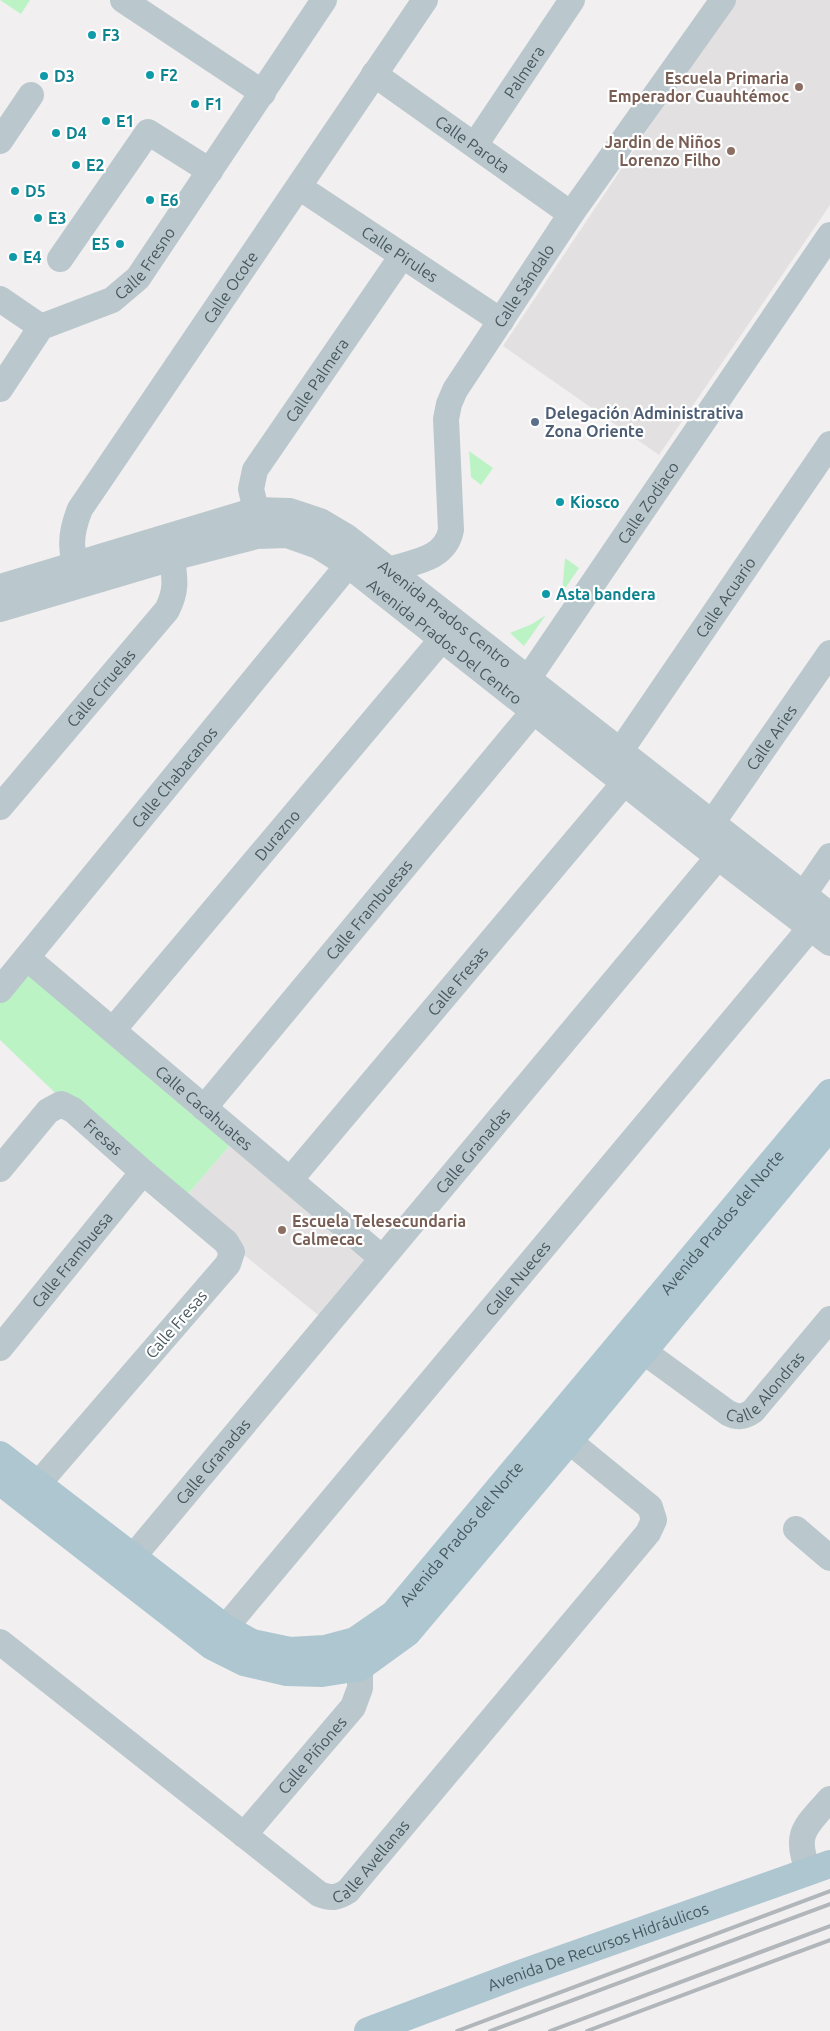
<svg xmlns="http://www.w3.org/2000/svg" width="830" height="2031" font-family="Ubuntu,sans-serif">
  <rect width="100%" height="100%" fill="#f2eff0"/>
  <path fill="#e3e0e2" d="M734 0H830V205L659 455 503 346Z
    M238 1136 382 1258 328 1323 180 1203Z"/>
  <path fill="#bbf3c5" d="M0 0H30L21 14Z
    M469 451 493 468 481 485 471 477Z
    M565 558 579 568 562 593Z
    M546 615 524 646 510 633 532 624Z
    M27 958 238 1136 180 1203 73 1110 0 1040V990Z"/>
  <g fill="none" stroke-linecap="round" stroke-linejoin="round">
    <g stroke="#bac8cd" stroke-width="26">
      <path d="M123 0 263 93"/>
      <path id="s1" d="M374 74 571 214"/>
      <path d="M0 141 31 95"/>
      <path id="s2" d="M475 145 572 0"/>
      <path id="s3" d="M299 187 501 321"/>
      <path d="M60 259 148 132 210 171"/>
      <path d="M0 299 41 327"/>
      <path id="s4" d="M0 389 41 327 112 300 138 278 324 0"/>
      <path id="s5" d="M256 510 251 489 255 470 402 256"/>
      <path id="s6" d="M388 570C413 562 445 560 451 530L446 419 449 404 455 390 571 214 723 0"/>
      <path id="s7" d="M80 580C70 552 69 536 80 509L425 0"/>
      <path id="s8" d="M0 587 256 510 290 511 320 521 347 537 830 915"/>
      <path id="s9" d="M0 609 172 558 257 536 287 535 318 546 348 565 718 857 830 943"/>
      <path id="s10" d="M519 692 830 235"/>
      <path id="s11" d="M621 750 830 444"/>
      <path id="s12" d="M0 807 167 610C177 590 175 580 172 558"/>
      <path id="s13" d="M712 823 830 653"/>
      <path d="M804 894 830 856"/>
      <path id="s14" d="M27 958 382 1258"/>
      <path id="s15" d="M0 990 348 565"/>
      <path id="s16" d="M113 1030 442 639"/>
      <path id="s17" d="M204 1108 533 712"/>
      <path id="s18" d="M0 1169 48 1111 61 1104 73 1110 143 1172 226 1242 232 1252 228 1264 38 1484"/>
      <path id="s19" d="M290 1180 625 782"/>
      <path id="s20" d="M0 1348 143 1172"/>
      <path id="s21" d="M643 1351 728 1413C738 1418 744 1417 753 1411L830 1319"/>
      <path d="M796 1529 830 1558"/>
      <path id="s22" d="M132 1558 718 857"/>
      <path id="s23" d="M225 1628 811 927"/>
      <path id="s24" d="M0 1642 319 1894C331 1899 337 1898 348 1891L648 1533 654 1520 650 1507 569 1441"/>
      <path id="s25" d="M244 1835 353 1707 360 1688V1667"/>
      <path d="M809 1872C793 1834 805 1827 830 1799"/>
    </g>
    <g stroke="#adc6d0" stroke-width="28">
      <path id="s26" d="M0 1455 225 1628 252 1643 290 1651 325 1649 355 1641 394 1614 830 1093"/>
      <path d="M0 1481 212 1646 244 1662 287 1672 322 1673 360 1667 407 1633 569 1441 830 1126"/>
      <path id="s27" d="M368 2031 517 1975 830 1864"/>
    </g>
    <path stroke="#b1b6ba" stroke-width="4" d="M457 2031 830 1891
      M490 2031 830 1904
      M550 2031 830 1926
      M587 2031 830 1940"/>
  </g>
  <g fill="#0f9aa8" stroke="#fff" stroke-width="2">
    <circle cx="92" cy="35" r="5"/>
    <circle cx="150" cy="75" r="5"/>
    <circle cx="44" cy="76" r="5"/>
    <circle cx="195" cy="104" r="5"/>
    <circle cx="106" cy="121" r="5"/>
    <circle cx="56" cy="133" r="5"/>
    <circle cx="76" cy="165" r="5"/>
    <circle cx="15" cy="191" r="5"/>
    <circle cx="150" cy="200" r="5"/>
    <circle cx="38" cy="218" r="5"/>
    <circle cx="120" cy="244" r="5"/>
    <circle cx="13" cy="257" r="5"/>
    <circle cx="560" cy="502" r="5"/>
    <circle cx="546" cy="594" r="5"/>
  </g>
  <g fill="#8d6e63" stroke="#fff" stroke-width="2">
    <circle cx="799" cy="87" r="5"/>
    <circle cx="731" cy="151" r="5"/>
    <circle cx="282" cy="1230" r="5"/>
  </g>
  <circle fill="#5c6f8a" stroke="#fff" stroke-width="2" cx="535" cy="422" r="5"/>
  <g text-anchor="middle" stroke-width="4.5" stroke-linejoin="round" paint-order="stroke">
    <g font-size="16" font-weight="bold" fill="#0d838f" stroke="#fff" text-anchor="start">
      <text x="102" y="41">F3</text>
      <text x="160" y="81">F2</text>
      <text x="54" y="82">D3</text>
      <text x="205" y="110">F1</text>
      <text x="116" y="127">E1</text>
      <text x="66" y="139">D4</text>
      <text x="86" y="171">E2</text>
      <text x="25" y="197">D5</text>
      <text x="160" y="206">E6</text>
      <text x="48" y="224">E3</text>
      <text x="110" y="250" text-anchor="end">E5</text>
      <text x="23" y="263">E4</text>
      <text x="570" y="508">Kiosco</text>
      <text x="556" y="600">Asta bandera</text>
    </g>
    <g font-size="16" fill="#46585e" stroke="#fff">
      <text dy="6" stroke="none"><textPath href="#s2" startOffset="88">Palmera</textPath></text>
      <text dy="6" stroke="none"><textPath href="#s1" startOffset="121">Calle Parota</textPath></text>
      <text dy="6" stroke="none"><textPath href="#s3" startOffset="121">Calle Pirules</textPath></text>
      <text dy="6" stroke="none"><textPath href="#s4" startOffset="200">Calle Fresno</textPath></text>
      <text dy="6" stroke="none"><textPath href="#s6" startOffset="346">Calle Sándalo</textPath></text>
      <text dy="6" stroke="none"><textPath href="#s7" startOffset="341">Calle Ocote</textPath></text>
      <text dy="6" stroke="none"><textPath href="#s5" startOffset="150">Calle Palmera</textPath></text>
      <text dy="6" stroke="none"><textPath href="#s10" startOffset="229">Calle Zodiaco</textPath></text>
      <text dy="6" stroke="none"><textPath href="#s11" startOffset="185">Calle Acuario</textPath></text>
      <text dy="6" stroke="none"><textPath href="#s8" startOffset="489">Avenida Prados Centro</textPath></text>
      <text dy="6" stroke="none"><textPath href="#s9" startOffset="489">Avenida Prados Del Centro</textPath></text>
      <text dy="6" stroke="none"><textPath href="#s12" startOffset="156">Calle Ciruelas</textPath></text>
      <text dy="6" stroke="none"><textPath href="#s13" startOffset="104">Calle Aries</textPath></text>
      <text dy="6" stroke="none"><textPath href="#s15" startOffset="275">Calle Chabacanos</textPath></text>
      <text dy="6" stroke="none"><textPath href="#s16" startOffset="255">Durazno</textPath></text>
      <text dy="6" stroke="none"><textPath href="#s17" startOffset="258">Calle Frambuesas</textPath></text>
      <text dy="6" stroke="none"><textPath href="#s19" startOffset="260">Calle Fresas</textPath></text>
      <text dy="6" stroke="none"><textPath href="#s14" startOffset="232">Calle Cacahuates</textPath></text>
      <text dy="6" stroke="none"><textPath href="#s18" startOffset="144">Fresas</textPath></text>
      <text dy="6" stroke="none"><textPath href="#s22" startOffset="531">Calle Granadas</textPath></text>
      <text dy="6" stroke="none"><textPath href="#s26" startOffset="978">Avenida Prados del Norte</textPath></text>
      <text dy="6" stroke="none"><textPath href="#s20" startOffset="114">Calle Frambuesa</textPath></text>
      <text dy="6" stroke="none"><textPath href="#s23" startOffset="456">Calle Nueces</textPath></text>
      <text transform="translate(176 1324) rotate(-49)" y="6">Calle Fresas</text>
      <text dy="6" stroke="none"><textPath href="#s21" startOffset="155">Calle Alondras</textPath></text>
      <text dy="6" stroke="none"><textPath href="#s22" startOffset="126">Calle Granadas</textPath></text>
      <text dy="6" stroke="none"><textPath href="#s26" startOffset="572">Avenida Prados del Norte</textPath></text>
      <text dy="6" stroke="none"><textPath href="#s25" startOffset="105">Calle Piñones</textPath></text>
      <text dy="6" stroke="none"><textPath href="#s24" startOffset="474">Calle Avellanas</textPath></text>
      <text dy="6" stroke="none"><textPath href="#s27" startOffset="245">Avenida De Recursos Hidráulicos</textPath></text>
    </g>
    <g font-size="16" font-weight="bold" fill="#785e54" stroke="#fff" text-anchor="end">
      <text x="789" y="84">Escuela Primaria<tspan x="789" dy="18">Emperador Cuauhtémoc</tspan></text>
      <text x="721" y="148">Jardin de Niños<tspan x="721" dy="18">Lorenzo Filho</tspan></text>
      <text x="292" y="1227" text-anchor="start">Escuela Telesecundaria<tspan x="292" dy="18">Calmecac</tspan></text>
    </g>
    <g font-size="16" font-weight="bold" fill="#4e5e75" stroke="#fff" text-anchor="start">
      <text x="545" y="419">Delegación Administrativa<tspan x="545" dy="18">Zona Oriente</tspan></text>
    </g>
  </g>
</svg>
